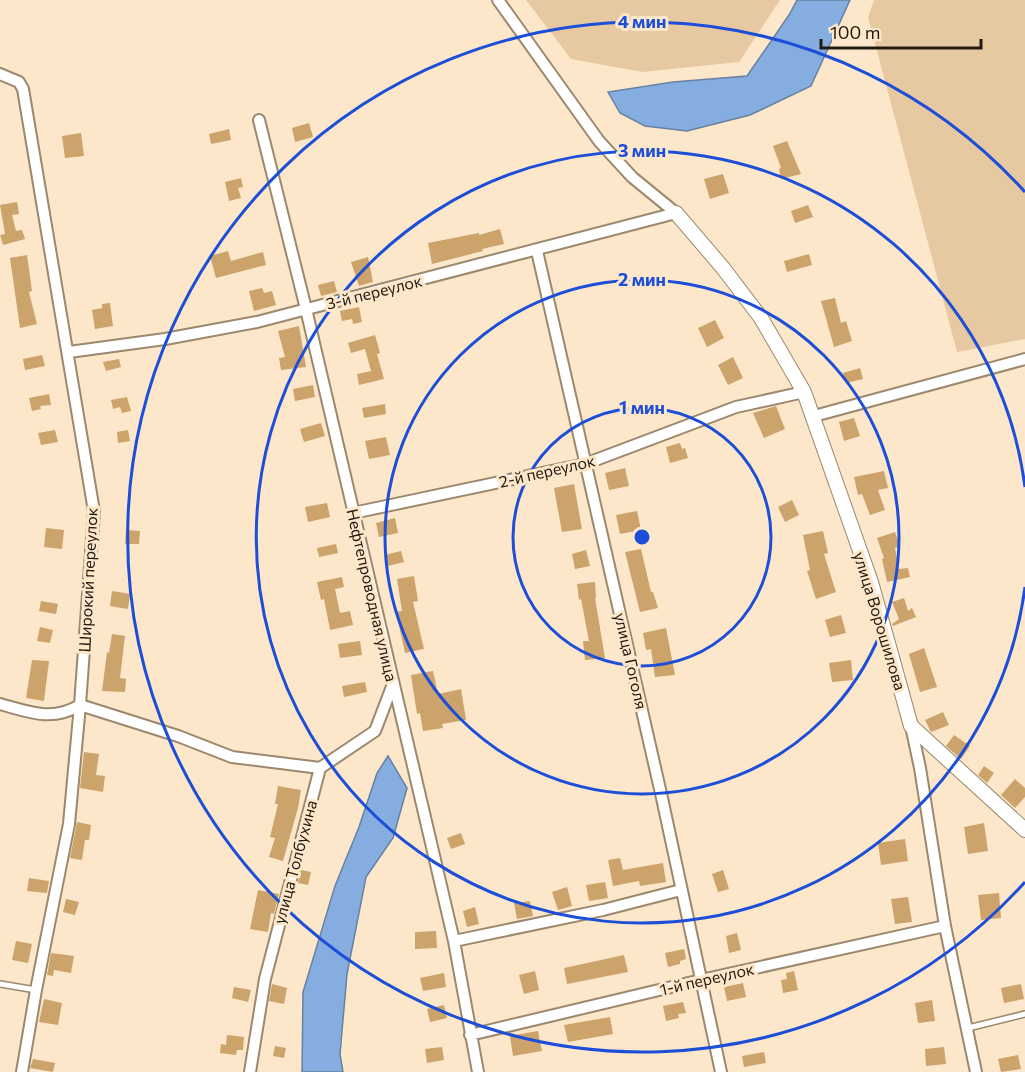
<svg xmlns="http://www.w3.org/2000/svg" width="1025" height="1072" font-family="Commissioner,sans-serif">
  <rect width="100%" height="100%" fill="#fde7ca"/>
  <path fill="#e6c9a1" d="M526 0H780L739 62 642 72 571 59Z
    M874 0H1025V339L957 352 868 17Z"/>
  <path fill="#85ade0" stroke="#6781a2" stroke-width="1.5" d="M797 0H850L811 86 750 115 687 131 645 126 620 113 608 92 673 82 747 76 789 15Z
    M388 756 407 788 393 838 366 877 347 974 340 1054 343 1072H302L303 992 335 886 359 827 377 773Z"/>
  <path fill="#cba36b" d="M309 123 313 137 295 142 292 128Z
    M229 129 231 140 211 144 209 134Z
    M81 133 84 156 65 158 62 136Z
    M787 141 801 174 781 179 779 169 781 168 773 146Z
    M723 174 729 193 710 199 704 179Z
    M241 178 243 187 238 188 241 198 229 201 225 182Z
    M17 202 19 214 12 215 16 231 22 230 25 239 3 245 0 235 5 234 0 205Z
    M808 205 813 217 795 223 791 211Z
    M500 229 504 244 482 249 483 251 432 264 428 243 479 233V235Z
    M228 251 231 261 263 252 266 265 216 278 210 256Z
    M809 254 812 265 787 272 784 261Z
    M27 255 32 291 29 292 37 324 20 328 10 258Z
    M368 257 373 282 359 286 351 262Z
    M334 281 337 292 321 296 318 285Z
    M262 288 264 293 272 291 276 305 254 311 249 291Z
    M835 298 841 323 846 321 852 341 834 347 821 301Z
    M110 303 113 326 95 329 92 310 102 308V304Z
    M359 307 362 322 353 324 352 319 342 321 340 311Z
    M715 320 724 338 707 347 698 328Z
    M299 326 306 367 281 370 279 358 285 357 278 331Z
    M375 335 380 353 377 354 384 379 359 385 357 374 371 371 365 349 351 353 348 343Z
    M42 355 45 366 25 370 23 359Z
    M733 357 743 378 728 385 718 365Z
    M119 359 121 367 106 371 103 362Z
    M860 368 863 379 846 383 843 373Z
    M313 385 315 397 295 401 293 389Z
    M49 394 51 405 40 406 41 409 32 411 29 398Z
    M127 397 131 411 122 413 120 407 113 409 111 400Z
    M385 404 386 414 364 418 362 408Z
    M776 406 785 429 764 438 753 413Z
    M854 418 860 436 844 441 839 422Z
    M321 423 325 436 304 442 300 429Z
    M55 430 58 442 41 445 38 433Z
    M128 430 130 441 118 443 117 432Z
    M386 437 390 455 369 459 365 441Z
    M680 443 682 449 685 448 688 458 670 463 666 447Z
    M625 468 629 486 609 490 605 473Z
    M884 471 888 488 878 490 885 510 870 515 862 494 858 495 854 477Z
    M574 484 582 529 562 532 554 488Z
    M792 500 799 515 785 522 778 507Z
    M327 503 330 517 308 522 305 507Z
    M637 511 641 530 620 534 616 515Z
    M395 518 398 533 379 537 376 523Z
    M46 528 64 530 62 549 44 547Z
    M126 530 140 531 139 544H125Z
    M823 531 828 553 824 554 836 592 816 599 807 571 810 570 803 535Z
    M895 532 900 546 895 548 899 569 908 568 910 577 887 582 882 559 884 558 877 538Z
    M336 544 338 553 319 557 317 548Z
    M641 549 651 592H653L658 608 640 612 625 552Z
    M586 550 590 566 575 569 572 554Z
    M401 551 404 562 388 566 385 555Z
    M414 576 418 601 413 602 424 649 405 653 396 612 402 611 397 579Z
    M342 577 344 587 335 589 340 613 350 611 353 625 330 630 324 599 321 600 317 582Z
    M595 582 596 598H595L605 658 585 660 583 641H589L581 599 579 600 577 584Z
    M112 591 130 594 128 609 110 606Z
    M904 598 908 611 912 608 916 617 893 626 892 624 899 619 892 602Z
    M41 601 58 604 56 614 39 611Z
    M841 615 846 633 830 637 825 620Z
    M40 627 53 630 50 643 37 641Z
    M666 628 675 675 655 677 651 649 646 650 643 633Z
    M112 634 125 636 120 678 126 679 125 692 102 691 107 652 109 653Z
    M360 641 362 655 340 658 338 644Z
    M924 648 937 687 920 692 909 654Z
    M32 660 49 661 44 701 26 698Z
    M851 660 853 680 832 682 829 663Z
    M433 671 438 694 461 689 466 720 442 724 443 728 423 731 420 713 417 714 411 675Z
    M365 682 367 692 344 697 342 686Z
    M943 712 949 725 931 732 925 720Z
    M954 735 970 746 961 759 946 746Z
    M84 752 99 754 96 775 105 776 103 792 80 788Z
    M984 766 994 773 987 783 978 775Z
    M1015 779 1025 788V797L1015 808 1001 795Z
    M278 786 301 790 298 808 283 861 269 857 275 838 270 837 278 804H275Z
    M77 822 91 825 89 840H85L82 860 70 858Z
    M984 823 988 851 968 854 964 827Z
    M461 833 465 844 451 849 447 838Z
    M905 839 908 861 881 865 878 843Z
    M620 858 623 870 663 863 666 882 640 886 639 881 613 886 608 860Z
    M301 870 311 872 308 885 298 883Z
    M723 870 729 889 718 892 712 874Z
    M29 878 49 881 47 893 27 891Z
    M605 882 608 898 589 901 586 885Z
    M567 887 572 906 558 910 552 892Z
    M258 890 279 894 274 914 271 913 268 932 250 929Z
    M999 893 1001 918 981 920 978 895Z
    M908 897 912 922 895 924 891 899Z
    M66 899 79 902 75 915 63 912Z
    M530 901 533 916 517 919 514 903Z
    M475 907 479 924 467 927 463 911Z
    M436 931 437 948 415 949V932Z
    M737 933 741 950 729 953 726 936Z
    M16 941 32 944 28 963 12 960Z
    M684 949 686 959 680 961V964L668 967 665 953Z
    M51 953 74 956 71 973 54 970 53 976 47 975Z
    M624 955 628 972 567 984 564 968Z
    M535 971 539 990 524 994 519 975Z
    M794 971 798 990 783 993 781 980 787 979 786 973Z
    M444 973 446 987 423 991 420 978Z
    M743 983 746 997 727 1001 724 987Z
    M272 984 287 988 284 1004 269 1001Z
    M1021 984 1024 999 1004 1003 1001 988Z
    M234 987 251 990 248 1002 232 998Z
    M44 999 62 1003 58 1025 39 1022Z
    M932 1000 935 1021 918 1023 915 1003Z
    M683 1002 686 1013 678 1014 679 1018 666 1021 663 1006Z
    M444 1005 447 1018 430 1022 427 1009Z
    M610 1017 613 1034 568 1042 564 1025Z
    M538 1031 542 1051 513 1056 510 1036Z
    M227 1035 244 1037 243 1050H237L236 1055 220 1053 221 1044 226 1045Z
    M275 1046 286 1048 284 1058 273 1056Z
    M442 1047 444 1060 427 1063 425 1049Z
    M944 1047 946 1064 926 1066 925 1049Z
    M764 1052 766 1063 744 1067 742 1056Z
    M1018 1055 1021 1069 1001 1072 998 1059Z
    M33 1059 55 1063 53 1072 30 1068Z"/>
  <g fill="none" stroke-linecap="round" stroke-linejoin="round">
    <defs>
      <path id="service" d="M0 984 36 990
        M968 1028 1025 1014"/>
      <path id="minor" d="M498 0 599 141 632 177 676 213
        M0 74 19 82 23 89 94 511 80 705 69 824 36 990 22 1072
        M259 120 306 309 454 941 478 1072
        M537 251 662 798 721 1072
        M69 352 165 339 257 322 676 213
        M814 416 1025 359
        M353 513 585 464 736 407 804 392
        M0 704C29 712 52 722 80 705L178 736 232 757 320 768
        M911 726 920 768 945 926 976 1072
        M454 941 603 910 681 890
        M470 1035 701 980 945 926
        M250 1072 265 979 320 768 375 731 393 684"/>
      <path id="tertiary" d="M676 213 723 268 761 318 804 392 871 582 911 726 1025 830"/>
    </defs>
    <use href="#service" stroke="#9b886d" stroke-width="8"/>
    <use href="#minor" stroke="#9b886d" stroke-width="14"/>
    <use href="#tertiary" stroke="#9b886d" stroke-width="16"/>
    <use href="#service" stroke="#fff" stroke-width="5"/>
    <use href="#minor" stroke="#fff" stroke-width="10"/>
    <use href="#tertiary" stroke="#fff" stroke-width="14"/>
  </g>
  <g fill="none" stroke="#1d4ed8" stroke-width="3">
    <circle cx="642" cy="537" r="129"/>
    <circle cx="642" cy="537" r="257"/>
    <path d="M1025 587A386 386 0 1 1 1025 487"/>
    <path d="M1025 882A515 515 0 1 1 1025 192"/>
  </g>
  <g text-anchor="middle" stroke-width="6" stroke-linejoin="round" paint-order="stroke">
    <g font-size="16" fill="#221a10" stroke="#fde7ca">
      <text transform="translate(374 292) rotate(-14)" y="6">3-й переулок</text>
      <text transform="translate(547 471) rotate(-13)" y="6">2-й переулок</text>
      <text transform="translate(88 580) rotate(-87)" y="6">Широкий переулок</text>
      <text transform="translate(372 595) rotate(77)" y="6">Нефтепроводная улица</text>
      <text transform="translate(880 621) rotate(73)" y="6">улица Ворошилова</text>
      <text transform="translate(631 661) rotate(77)" y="6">улица Гоголя</text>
      <text transform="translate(295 862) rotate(-75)" y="6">улица Толбухина</text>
      <text transform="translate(707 979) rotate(-13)" y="6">1-й переулок</text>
    </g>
  </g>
  <circle cx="642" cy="537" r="9" fill="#1d4ed8" stroke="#fde7ca" stroke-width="3"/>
  <g font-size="18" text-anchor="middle" font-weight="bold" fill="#1d4ed8" stroke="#fde7ca" stroke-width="6" stroke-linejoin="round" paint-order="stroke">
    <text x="642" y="28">4 мин</text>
    <text x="642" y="157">3 мин</text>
    <text x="642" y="286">2 мин</text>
    <text x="642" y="414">1 мин</text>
  </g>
  <path d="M821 39v9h160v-9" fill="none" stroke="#221a10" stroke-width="3"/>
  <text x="830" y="39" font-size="18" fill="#221a10" stroke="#fde7ca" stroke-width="4.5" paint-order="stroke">100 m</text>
</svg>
